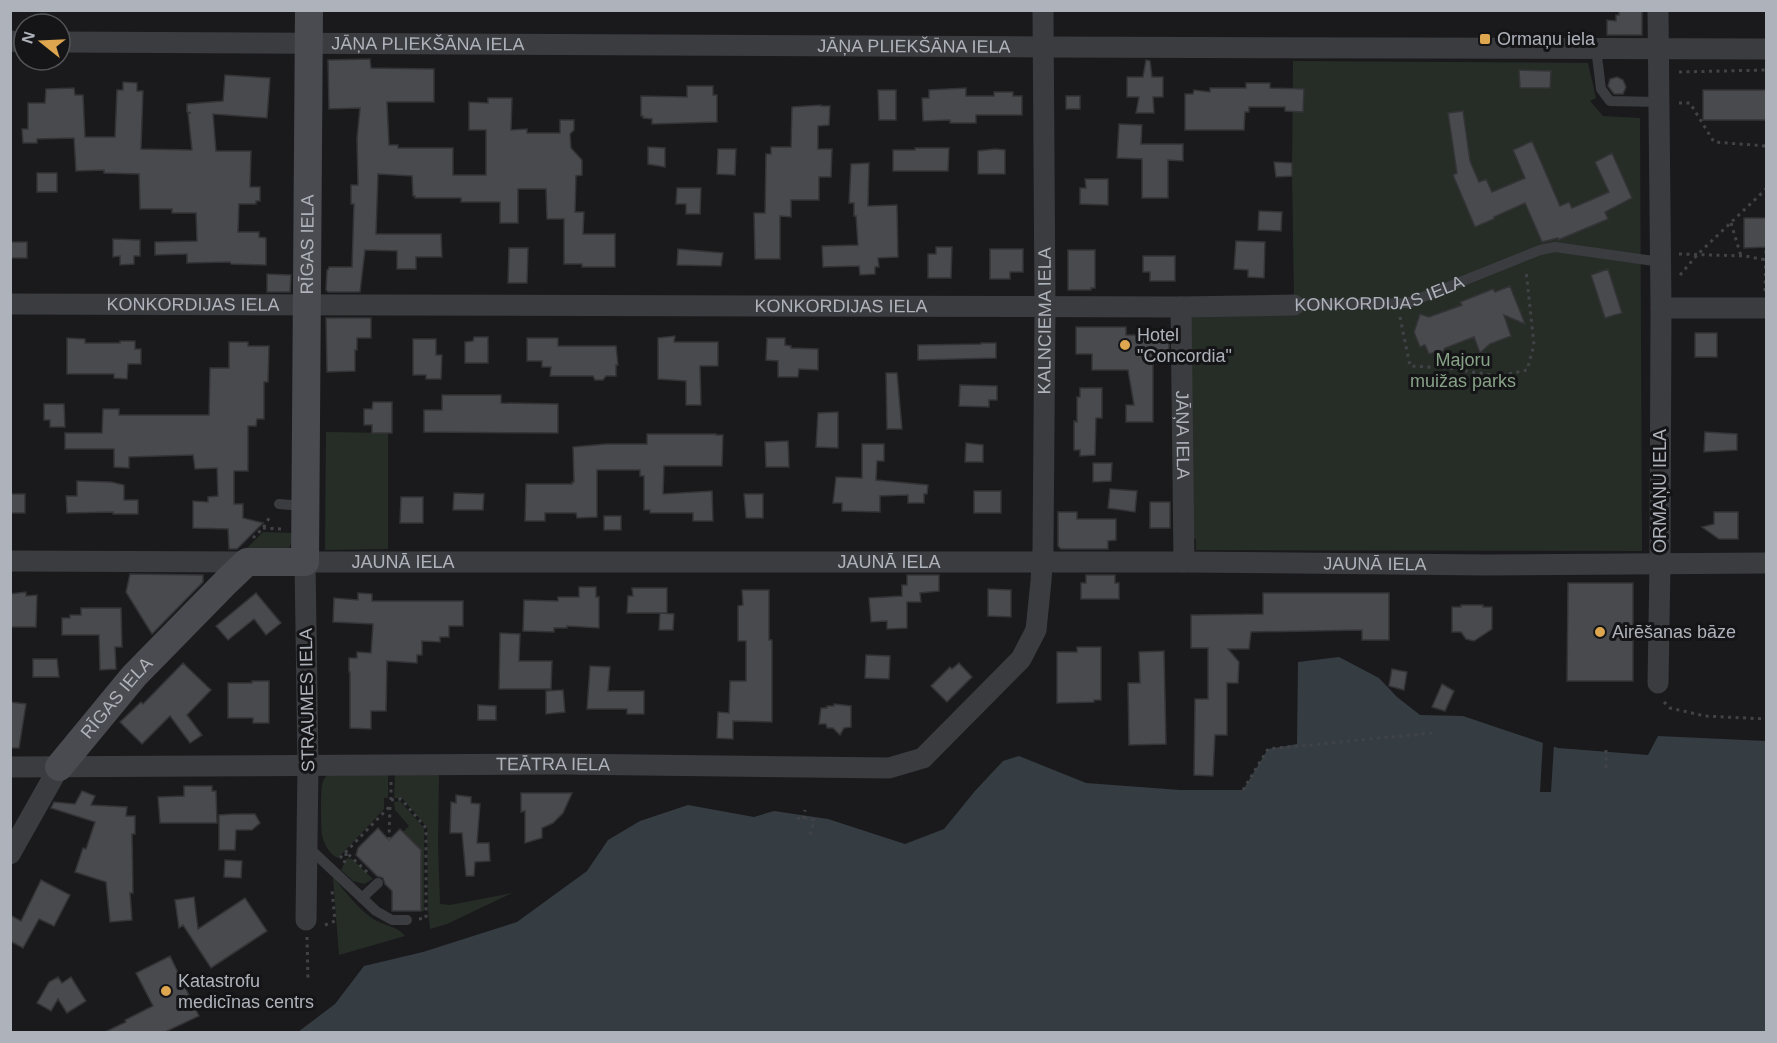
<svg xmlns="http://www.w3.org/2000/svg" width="1777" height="1043" font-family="Helvetica,sans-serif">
  <rect width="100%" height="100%" fill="#1a1a1c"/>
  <path fill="#262d27" d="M1293 61 1588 63 1596 98 1590 101 1603 116 1640 118 1642 551 1196 550V540L1191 534 1190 316 1294 295 1292 176Z
    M326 432 388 433V549L325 550Z
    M263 532 295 533 289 548 243 552Z
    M329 773 388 774V798H384V809L338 858C330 855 324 844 322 835 321 826 320 790 323 781 325 777 326 777 329 773Z
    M395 774H439L438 845 440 904 450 905 512 893 447 924 430 929 428 910 427 827 402 798H394Z
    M400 801 424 828V911H421V850L403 832 409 826 395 810 394 802Z
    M347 858 352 859 373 879 364 884 353 881 341 870Z
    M333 877C345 891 357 908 372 918 383 926 398 926 405 936L339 955Z"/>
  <path fill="#353d43" d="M1339 657 1379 678 1397 697 1420 715 1463 716 1558 748 1648 755 1658 736 1766 741V1032H298L335 1004 364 966 423 952 517 922 587 871 608 840 640 821 688 805 754 817 774 811 828 819 905 844 944 829 975 791 1003 761 1019 756 1086 783 1180 790H1243L1268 749 1297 744 1298 662Z"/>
  <path fill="#1a1a1c" d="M1543 741 1554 744 1551 792H1540Z"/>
  <path fill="#494a4e" stroke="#343437" stroke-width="1.5" d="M1619 10H1642V35H1607V20L1616 21V15H1619Z
    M370 59 371 68 434 69V102H387L389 145H398V148H453V175H486V130H469V102L488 103V98H512L511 130 527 129V133H560V120H574V130L570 134 571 148 582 160V175L576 176 575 212H584L583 234H615V267H582V264H564V219H547L546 189H518V223H500V202H461V198H415V196H413L412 176 378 174 376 234H441L442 257H416V269H397V251L365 250 360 292H328L326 290 327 270H328L329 267H352L354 204H351V185H358L357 139 360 108 329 109 328 60Z
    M1146 60 1150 61 1152 77H1163V97H1153L1154 113H1136L1139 97H1127V77H1143Z
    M1519 70 1551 71 1550 88H1520Z
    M225 75 270 78 267 118 213 114 216 151H251L250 187H260V201H256V204H239L238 232H259V237L266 238V265L231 264 230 262 187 263V254L155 255V242L197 241 196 213H172V209H140L139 174 104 173V170L76 171 74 138 37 139V143H23L22 129H28V103H45L46 89 74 88 75 95H83L85 137H115L117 90H123V82L137 83V91H143L141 149 192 150 188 113H191L187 112V104L223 101Z
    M1617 77 1623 80 1626 87 1623 94H1614L1608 86 1610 79Z
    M1246 83H1270V88L1304 89 1303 112 1285 111V107H1249V112H1245L1244 130H1185V94H1193L1194 90 1210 92V88H1246Z
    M687 86H713V95H717V122L652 124V119L643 118V116H641V96L687 97Z
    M966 88V96H994V92H1013V96H1022V115H976V123H950V120L923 121 922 98H929V90Z
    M878 90H896V120H879Z
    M1703 90H1767V120H1703Z
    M1066 96H1080V109H1066Z
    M821 105V106H830L829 125 818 126V149H832L831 177H819V200H791V217L780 216V259H755L754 213H765L766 154H771V147H791L792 107Z
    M1463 111 1470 161 1479 182 1486 179 1492 192 1525 178 1513 150 1532 141 1560 206 1569 202 1572 208 1609 192 1595 162 1612 153 1632 198 1605 212 1608 219 1558 240V238L1542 242 1525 203 1494 217V219L1475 227 1453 175 1457 173 1448 113Z
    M1119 124 1142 125 1141 144H1183V161L1168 160V198H1142V159L1117 158Z
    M648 147 665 148V167L648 164Z
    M915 148H949L948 171H893V150H915Z
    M718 149H736L735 175 717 174Z
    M995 149 1005 150V174H978V151Z
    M1274 162 1292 163V176L1276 177Z
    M869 163 868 206 897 205 898 257 878 258 879 267H875V274L860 275 859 266 823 267 822 246 858 245 856 216H854V203H849L851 164Z
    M37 173H57V192H37Z
    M1085 179H1108V205L1080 204V188H1086Z
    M677 188H701L700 214H686V204H676Z
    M1259 211 1282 212 1281 231 1258 230Z
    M1744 218H1767V247L1744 248Z
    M113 239 140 240V256H134V264L120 265V256L113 257Z
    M1236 241 1265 242 1264 278 1248 277V270L1234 269Z
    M10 242H27V258H10Z
    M936 247H952L951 278H928V254H936Z
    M509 248H528L527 283H508Z
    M678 249 723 253 721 266 677 265Z
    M990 249H1023V272H1010V279H990Z
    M1068 250H1095V288H1091V290H1068Z
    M1143 256H1175V281H1150V272H1143Z
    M1608 269 1622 313 1605 318 1591 275Z
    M267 274 291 275 290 292H267Z
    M1510 286 1525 324 1504 315 1511 336 1490 344 1480 353 1474 337 1445 348 1442 353 1435 352 1429 354 1425 345 1420 347 1414 332 1420 314 1429 317 1462 305 1460 302 1493 289 1495 292Z
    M326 318H371V338H357V350H355V371L327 372Z
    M1076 327H1126V335H1169V363L1153 362V422H1126V405H1134L1128 370H1092V354H1076Z
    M1695 333H1717V357H1695Z
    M675 336 674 342H718V366H700L701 405H686V381L658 379V338Z
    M474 337H488V363H465V342L473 341Z
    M67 338 85 339V343H120V341H135V349H141V364H128L127 379 114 378V374H67Z
    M527 338H558V346H616L618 365H616V376H606L603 380H595L593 376H550L551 367H542V361H527Z
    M767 338H785V345L791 346V348L818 349V370L799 369 798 377H778V361L766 360Z
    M413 339H436V355H442L441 379H426V375H413Z
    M229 342H248V346H269L268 382H264V419H257L256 426H248V471H234V504H243V518L263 523 237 549H229L228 529 193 528V501L208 502V497L218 496 217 468 195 469 193 455 129 457V468L114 467V449H65V433H102L103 409H119V415H209L210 368H229Z
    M981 343H996V358L918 360V345L981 344Z
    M886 373H897L902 429H887Z
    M960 385 997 386V400H989V407L959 406Z
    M1080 388H1102V418H1096L1095 455 1080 456V450H1074V421L1077 422V397H1080Z
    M442 395H501V403L558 404V433L424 432V410H442Z
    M373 402H392V433H372V425H364V409H372Z
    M44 404H64L65 427H50V420H44Z
    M838 412V448L816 447 818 413Z
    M1705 432 1737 434V450L1704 452Z
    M647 434H716V435H723L722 466H664L663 494 712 491 713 521H693V513H650V510H644V476H640V470H597V517L577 518 576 513H545V521H525L526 484H572V482H574L573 447 606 444H647Z
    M788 441 789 467H766L765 442Z
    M966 443 983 445V462H965Z
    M862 444H884V461H877L876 480 928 485 927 494H924V503H908V495L880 496V512L842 511V503H833L836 477 862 478Z
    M1093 463H1112L1111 481 1093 482Z
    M77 481 111 482 124 485V500H138V514H113V512L67 513 66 496H77Z
    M1110 489 1137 491 1135 512 1108 508Z
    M974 491H1001V513H974Z
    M454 493 484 494 483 510H453Z
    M10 494H25V513H10Z
    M744 494H763V518H746Z
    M401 497H423V523H400Z
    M1150 502H1170V528H1150Z
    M1058 512H1077V519H1116V540L1108 541V549H1061L1058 546Z
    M1714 512H1738V539H1719L1702 527 1714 524Z
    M604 516H621V530H604Z
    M130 574 203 575V582L152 634 126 592Z
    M907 575H939V591L920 593 921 602H907V628L887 629V621L871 622 869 598 902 596V585H907Z
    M1086 575H1115V583H1119V599H1081V583H1086Z
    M1568 583H1633V681H1567Z
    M579 587H596V597H599V628L567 626V628H554V632L523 631 524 600 558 601V597H579Z
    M632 588H667V613H627L628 596H633Z
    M988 589 1011 590V617L988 616Z
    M742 590H769V640H772V722L733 721V739L717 738 718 712 729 713 730 681H746V641H738V606L743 605Z
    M26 592V596L37 595 36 627H10V594Z
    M256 593 281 623 266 635 254 619 228 640 216 626Z
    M358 593 372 594V601H463V626H449V637H440V642L422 641V655H417V663L387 661 386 711H371V729L350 728V672H349V658H357V652L371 653 373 624 333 622 334 598 358 600Z
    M1263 593H1389V640H1362V630L1251 632 1249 649H1228L1239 662 1238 683H1227V735H1215L1213 776 1194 775 1195 699H1208V648H1191V615L1263 614Z
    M1461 605H1483V607H1492V629L1474 641 1466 639 1461 632H1452V607H1461Z
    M81 608H121L122 647H115L116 669 100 670 99 635H62V618H70V615H81Z
    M660 613 674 614 673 630H659Z
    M500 633 520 634 519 661H552L551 689H499Z
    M1077 647H1101V700H1094V702L1057 703V652H1077Z
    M1164 651 1166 744 1129 745 1128 683H1140L1139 652Z
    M866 655 890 656 889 679 865 678Z
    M33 659H57L59 677H33Z
    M183 663 211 690 187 715 202 735 190 743 170 716 142 744 120 722 141 702 143 704Z
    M959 663 972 677 947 702 931 686 950 667 952 669Z
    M590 666 610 667 608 691H644V714H627V709H587Z
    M1392 669 1407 672 1404 690 1389 686Z
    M252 681H269V723H253V718H228V683H252Z
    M1442 684 1454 691 1445 711 1432 707Z
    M563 690 565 712 546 714V691Z
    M10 702 26 704 19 748H10Z
    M834 704 851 706V727L844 728 840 735 833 728H827L826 724H819L821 708H827V706H834Z
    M478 705 496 706V720H478Z
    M184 786H212V791H216L217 823H160L158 797 184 796Z
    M82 791 95 796 91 805 127 807 126 816H135V834H132L133 893H130L132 920 110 922 106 882 75 872 83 848 86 849 95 822 51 808 54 802 75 804Z
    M521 793H572L563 813 553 823 542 828V838L525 843V811L521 812Z
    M456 795 471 797V803L480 804 477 843H489L490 861 475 862 474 876H466L462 833H450L451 802 456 803Z
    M234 814H255L260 823 252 830H236L235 850H219V815Z
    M378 828 389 840 400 829 421 850V911H392V891L385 884 383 878 377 876 356 855 358 848Z
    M225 860 242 861 241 878 224 877Z
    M41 880 70 895 54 926 39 919 23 948 10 941V915L21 921Z
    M194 897 198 929 245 898 267 931 211 968 183 925 179 928 175 900Z
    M170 956 199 1016 165 1032H105L126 1022 125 1020 153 1006 136 973Z
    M58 977 62 983 71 977 86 1001 67 1013 58 999 51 1011 37 1003 49 982Z"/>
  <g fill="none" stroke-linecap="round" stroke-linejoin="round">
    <path stroke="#414347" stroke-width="3" stroke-dasharray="3 4.5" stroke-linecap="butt" d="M1679 72 1766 70
      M1679 103H1690L1714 142 1766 146
      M1731 223 1741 256
      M1679 254 1745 256 1766 260
      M1680 275 1698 254 1766 189
      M1765 291 1766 247
      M1400 317 1410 366 1446 368 1499 376 1527 370 1534 345 1526 270
      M263 528 282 529
      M253 538 263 528 271 515
      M1664 702 1670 708 1705 716 1766 719
      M1606 768V749
      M1243 790 1268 749 1432 733
      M391 800 401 799 426 828V918L419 919
      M391 800V782
      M797 818 803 820 805 810
      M804 818 814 820 809 839
      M389 840 390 806
      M340 858 390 806
      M344 863 346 858V852L368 873
      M325 925 335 921 332 890
      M307 937 308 982"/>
    <g stroke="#3b3c40" stroke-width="10">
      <path d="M1596 48 1601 89 1610 101 1658 102"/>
      <path id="s1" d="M1294 305 1408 303 1540 250 1555 247 1661 262"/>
      <path d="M279 504 304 506"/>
      <path d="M308 847 376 911 392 920H407"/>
      <path d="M362 898 378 883"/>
    </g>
    <g stroke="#3b3c40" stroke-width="21">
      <path d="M1658 10 1661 308 1660 564 1658 683"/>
      <path d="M10 41 24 42"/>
      <path id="s2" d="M60 42 1043 47 1766 49"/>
      <path id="s3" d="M10 304 1181 307 1294 305"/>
      <path id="s4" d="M1181 307 1184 562"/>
      <path d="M1661 308H1766"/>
      <path d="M10 561 247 562"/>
      <path id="s5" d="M10 767 561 764 889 768 923 758 1021 659 1036 630 1041 581 1043 549 1045 307 1043 10"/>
      <path d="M10 854 59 767"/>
      <path id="s6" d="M306 920 308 765 305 562H1184L1487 565 1766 563"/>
    </g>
    <path stroke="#494b50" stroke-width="28" id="s7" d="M59 767 134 676 227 581 247 562H305L309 10"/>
  </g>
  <g fill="#dea64f" stroke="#151517" stroke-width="2">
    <rect x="1479" y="33" width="12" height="12" rx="3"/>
    <circle cx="1125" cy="345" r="6"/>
    <circle cx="1600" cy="632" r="6"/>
    <circle cx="166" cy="991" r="6"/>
  </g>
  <g text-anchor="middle" stroke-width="6" stroke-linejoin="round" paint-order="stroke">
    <g font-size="18" fill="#aeb2ba" stroke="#151517" text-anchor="start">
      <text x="1497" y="45">Ormaņu iela</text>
      <text x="1137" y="341">Hotel<tspan x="1137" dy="21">"Concordia"</tspan></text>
      <text x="1612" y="638">Airēšanas bāze</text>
      <text x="178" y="987">Katastrofu<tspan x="178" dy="21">medicīnas centrs</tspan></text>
    </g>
    <g font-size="18" fill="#aeb2ba" stroke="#151517">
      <text dy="6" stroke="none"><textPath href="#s2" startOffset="368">JĀŅA PLIEKŠĀNA IELA</textPath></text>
      <text dy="6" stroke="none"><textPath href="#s2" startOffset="854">JĀŅA PLIEKŠĀNA IELA</textPath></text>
      <text dy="6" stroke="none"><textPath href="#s7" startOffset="654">RĪGAS IELA</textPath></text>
      <text dy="6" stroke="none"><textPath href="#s1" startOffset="87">KONKORDIJAS IELA</textPath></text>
      <text dy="6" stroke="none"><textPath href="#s3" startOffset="183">KONKORDIJAS IELA</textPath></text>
      <text dy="6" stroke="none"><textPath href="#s3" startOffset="831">KONKORDIJAS IELA</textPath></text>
      <text dy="6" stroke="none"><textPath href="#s5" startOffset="1396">KALNCIEMA IELA</textPath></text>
      <text dy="6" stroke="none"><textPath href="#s4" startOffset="128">JĀŅA IELA</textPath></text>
      <text transform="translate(1660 491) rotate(-90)" y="6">ORMAŅU IELA</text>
      <text dy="6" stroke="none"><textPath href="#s6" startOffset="456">JAUNĀ IELA</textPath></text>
      <text dy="6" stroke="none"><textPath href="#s6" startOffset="942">JAUNĀ IELA</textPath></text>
      <text dy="6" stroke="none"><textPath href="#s6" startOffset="1428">JAUNĀ IELA</textPath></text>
      <text dy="6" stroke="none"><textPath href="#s7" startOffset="90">RĪGAS IELA</textPath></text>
      <text transform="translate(307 700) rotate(-91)" y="6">STRAUMES IELA</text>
      <text dy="6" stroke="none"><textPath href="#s5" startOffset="543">TEĀTRA IELA</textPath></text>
    </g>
    <g font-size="18" fill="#87a287" stroke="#151517">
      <text x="1463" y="366">Majoru<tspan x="1463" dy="21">muižas parks</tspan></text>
    </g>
  </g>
  <rect width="1777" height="1043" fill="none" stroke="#aeb2ba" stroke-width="24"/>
  <g transform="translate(42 42) rotate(288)"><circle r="28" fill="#151517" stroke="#525458" stroke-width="1.5"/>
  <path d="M0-4.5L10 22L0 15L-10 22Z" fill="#dea64f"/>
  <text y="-9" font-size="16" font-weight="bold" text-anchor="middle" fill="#aeb2ba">N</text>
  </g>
</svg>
